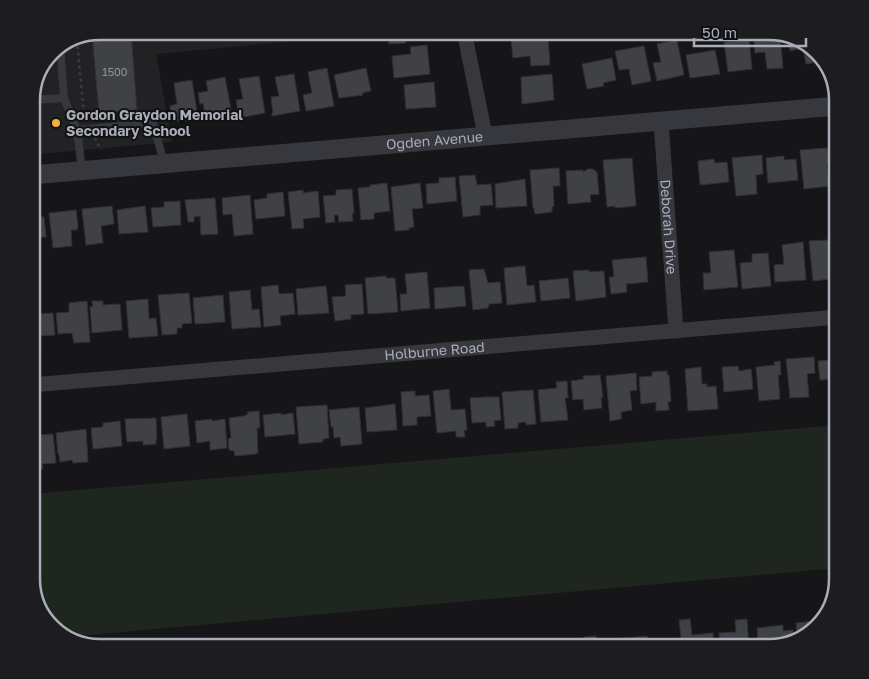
<svg xmlns="http://www.w3.org/2000/svg" width="869" height="679" font-family="'Golos Text',sans-serif">
  <rect width="100%" height="100%" fill="#161618"/>
  <path fill="#222225" d="M100 31H358L359 35 156 54 172 142 31 155V95L54 48Z"/>
  <path fill="#1e261f" d="M838 425V568L67 637 58 633 31 583V494Z"/>
  <path fill="#404145" stroke="#303034" d="M100 31H131L137 110 99 113 92 34Z
    M388 31H409L405 32 406 43 389 44Z
    M507 31H523V33L507 35Z
    M753 31H769L780 35 783 68 767 69 765 52 755 53Z
    M548 36 550 65 531 66 530 56 513 58 511 40Z
    M787 37 811 46 823 61 806 64 803 48 790 51Z
    M749 39 752 69 728 72 724 42Z
    M677 40 684 75 657 81 653 63 661 62 657 44Z
    M427 45 430 74 394 78 392 56 411 54 410 47Z
    M644 46 651 81 632 85 629 69 619 70 615 51Z
    M715 50 720 74 690 78 686 55Z
    M612 58 616 80 603 83 604 86 587 89 582 64Z
    M327 68 334 106 306 111 303 95 312 93 308 72Z
    M366 68 371 91 362 93 363 95 339 98 334 75Z
    M294 74 300 111 272 116V113H273L271 97 279 96 275 77Z
    M552 74 554 100 522 104 521 77Z
    M259 76 265 113 239 118 236 100 243 99 239 79Z
    M225 77 232 115 206 120 203 103 200 104 198 93 208 91 206 81Z
    M192 80 198 118 172 122 170 106 177 104 174 83Z
    M434 82 436 107 406 109 404 85Z
    M828 148 830 165H827L829 186 804 189 800 150Z
    M762 155 763 174 756 175 757 194 736 196 732 158Z
    M784 156V160L796 159 798 180 768 183 766 158Z
    M632 158 636 206 615 208V206L607 207 603 160Z
    M714 159 715 163 727 162 729 182 700 185 698 161Z
    M838 159V186H836L834 160Z
    M559 168 560 186H553L554 206 552 207V212L535 214 534 208H533L530 170Z
    M588 169H593L597 172 599 194 590 195 591 202 568 204 566 171 583 170V172Z
    M475 175 477 185 491 184 493 205 480 206V215L463 217 459 176Z
    M455 177 457 201 427 204 426 184 439 183V178Z
    M525 179 527 206 496 208 495 184Z
    M387 183 390 211 374 213V219L361 220 358 188 370 187V185Z
    M420 183 423 208 412 209 414 227 409 228V230L395 231 391 187Z
    M352 189 354 213 352 214 353 221 339 222 338 215H334L335 222 326 223 323 196 336 195V190Z
    M303 190V193L318 191 320 217 303 219 304 228 292 229 288 192Z
    M283 192 285 216 256 219 254 200 267 198V194Z
    M250 195 253 234 234 236 232 214 223 215 222 198Z
    M215 198 218 234 201 235 200 216 194 217V222H188L185 200Z
    M180 201 181 225 153 227 151 208 164 207V202Z
    M112 206 114 224 101 226 103 243 86 245 82 209Z
    M145 206 148 232 119 234 117 210Z
    M76 210 78 226 77 230H71L72 246 53 248 49 213Z
    M31 217H44L46 237 31 238Z
    M828 240 830 262H838V278L813 281 809 241Z
    M803 242 806 280 775 282 774 265 784 264 782 245Z
    M734 250 738 287 704 290 703 273H711L709 252Z
    M768 253 771 286 742 289 740 263 752 262V254Z
    M646 257 648 282 626 284 627 292 611 294 609 277H614L612 260Z
    M525 266 527 286 534 285 536 302 507 305 504 268Z
    M484 269 488 283 500 282 502 303 489 304 488 308 473 310 469 270Z
    M589 270V272L604 271 606 297 576 301 573 271Z
    M427 272 430 308 401 311 400 294H407L405 274Z
    M386 276V278H395L398 312 368 314 365 278Z
    M568 278 570 298 541 301 539 281Z
    M362 284 364 314 351 315V319L335 321 332 297 346 296 345 285Z
    M278 285 279 294 293 293 295 314 280 316 281 325 264 327 261 287Z
    M326 286 329 313 298 315 296 289Z
    M464 286 466 306 435 309 434 288Z
    M250 290 252 310 259 309 261 327 232 329 229 292Z
    M189 293 192 323 182 324V328H177V334L162 335 158 295Z
    M223 295 225 322 195 324 193 298Z
    M148 299 149 319 156 318 158 336 129 338 126 301Z
    M87 301 90 342 74 343 72 333 58 334 56 313 69 312V303Z
    M92 301H103V305L120 304 122 330 92 333 90 307 93 306Z
    M31 306H39V314L53 313 55 335 40 336 41 346 31 347Z
    M830 354H838V379L820 380 818 361 831 360Z
    M814 357 815 373 807 374 809 397 790 398 786 359Z
    M780 361 781 375H778L780 399 759 401 756 367 775 365 774 362Z
    M738 366 739 371 751 369 753 389 724 392 722 367Z
    M701 367 702 384H707V387L716 386 718 409 688 411 685 369Z
    M667 371V375H669L671 401 668 402 669 410 656 411V402L641 404 639 377 652 376V372Z
    M636 373 637 390 630 391 632 410 621 412V419L610 421 606 376Z
    M600 375 603 397H601L602 408 584 410 583 399 573 400 571 381 584 379 583 376Z
    M567 381 568 398H565L568 420 541 422 538 390 557 388 556 382Z
    M449 389 451 410 465 409 467 430H464L465 437H456V431L437 433 433 391Z
    M533 390 536 424 526 425V422L518 423V428L505 429 502 392Z
    M415 391V396L429 395 431 416 417 417V425L403 426 401 392Z
    M486 397H499L501 420 494 421 495 426 486 427V422L472 423 470 398Z
    M395 404 397 430 367 432 365 408Z
    M327 405 329 438 323 439V442L299 444 296 407Z
    M359 407 362 444 341 446 340 437 334 438 333 427H331L329 410Z
    M259 411 260 428H257L258 453 256 454 235 456 234 451 229 450 228 439 231 438 229 418 244 416 248 414 247 412Z
    M281 413V415L293 413 295 434 265 437 263 415Z
    M187 414 190 446 164 449 161 417Z
    M156 418 157 439H156V444L143 445V441L127 442 125 419Z
    M212 419V421L225 419 227 448 210 450V441L197 443 195 421Z
    M120 421 122 446 93 449 91 428 103 427V423Z
    M86 429 88 462 73 463 72 460 60 462 59 454H58L56 433Z
    M40 433V435L53 434 56 463 42 464 43 469 31 470V434Z
    M690 619 692 635 713 633 714 648H682L679 620Z
    M747 619 749 648H720L719 633 736 632 735 620Z
    M823 620V621L798 641 796 623Z
    M783 625V631L793 630 794 642 758 647 757 628Z
    M596 636 597 648H571V646L585 645 584 637Z
    M647 636 648 648H614V639Z
    M557 639H564L565 648H545L544 640Z"/>
  <g fill="none" stroke-linecap="round" stroke-linejoin="round">
    <path stroke="#3d3f44" stroke-width="2.5" stroke-dasharray="2.5 4" stroke-linecap="butt" d="M77 40 84 116
      M95 138 101 150"/>
    <path stroke="#37383d" stroke-width="8" d="M60 46 64 98 77 130
      M31 100 64 98
      M82 170 77 130 153 123 164 163"/>
    <g stroke="#37383d" stroke-width="15">
      <path d="M464 31 485 135"/>
      <path id="s1" d="M661 122 676 331"/>
      <path id="s2" d="M31 385 838 317"/>
    </g>
    <path stroke="#37383d" stroke-width="19" id="s3" d="M31 175 838 106"/>
  </g>
  <circle fill="#f2b134" stroke="#111113" stroke-width="2" cx="56" cy="123" r="5"/>
  <g text-anchor="middle" stroke-width="4" stroke-linejoin="round" paint-order="stroke">
    <g font-size="11" fill="#8e929b">
      <text x="115" y="76">1500</text>
    </g>
    <g font-size="14" font-weight="bold" fill="#a8adb8" stroke="#111113" text-anchor="start">
      <text x="66" y="120">Gordon Graydon Memorial<tspan x="66" dy="16">Secondary School</tspan></text>
    </g>
    <g font-size="14" fill="#a8adb8" stroke="#111113">
      <text dy="5" stroke="none"><textPath href="#s3" startOffset="405">Ogden Avenue</textPath></text>
      <text dy="5" stroke="none"><textPath href="#s1" startOffset="105">Deborah Drive</textPath></text>
      <text dy="5" stroke="none"><textPath href="#s2" startOffset="405">Holburne Road</textPath></text>
    </g>
  </g>
  <path d="M0 0H869V679H0ZM100 40H769A60 60 0 0 1 829 100V579A60 60 0 0 1 769 639H100A60 60 0 0 1 40 579V100A60 60 0 0 1 100 40Z" fill="#1d1d20" fill-rule="evenodd"/>
  <path fill="none" stroke="#a8adb8" stroke-width="2.5" d="M100 40H769A60 60 0 0 1 829 100V579A60 60 0 0 1 769 639H100A60 60 0 0 1 40 579V100A60 60 0 0 1 100 40Z"/>
  <path d="M694 38v8h112v-8" fill="none" stroke="#a8adb8" stroke-width="2.5"/>
  <text x="702" y="38" font-size="15" fill="#a8adb8" stroke="#111113" stroke-width="4" paint-order="stroke">50 m</text>
</svg>
